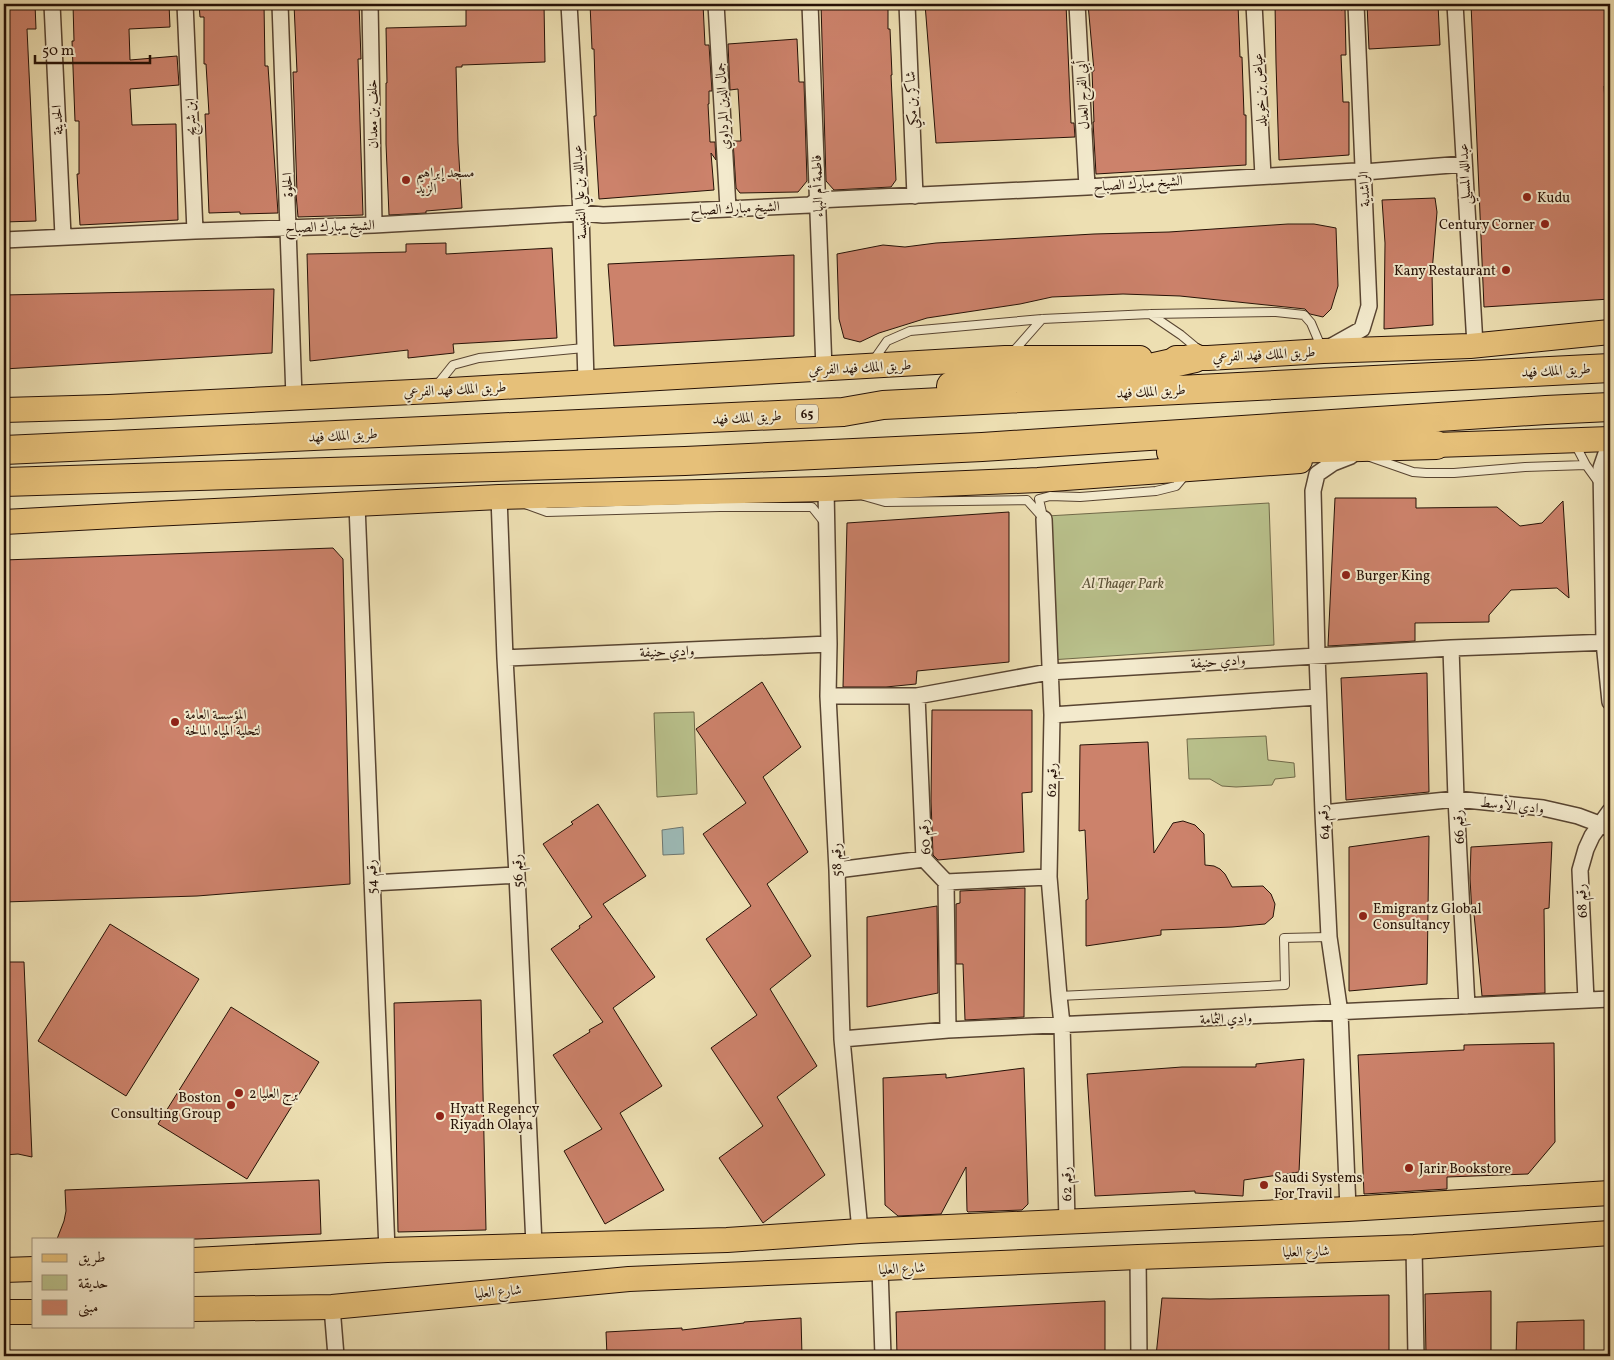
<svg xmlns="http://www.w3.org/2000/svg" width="1614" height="1360" font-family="Vollkorn,Amiri,serif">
  <rect width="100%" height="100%" fill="#eddfb2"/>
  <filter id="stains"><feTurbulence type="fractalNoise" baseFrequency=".004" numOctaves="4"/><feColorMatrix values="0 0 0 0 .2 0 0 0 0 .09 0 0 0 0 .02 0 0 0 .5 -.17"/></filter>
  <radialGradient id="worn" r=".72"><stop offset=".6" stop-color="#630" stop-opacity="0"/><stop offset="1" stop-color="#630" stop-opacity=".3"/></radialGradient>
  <path fill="#b9c18c" stroke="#706949" d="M1269 503 1274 645 1050 660 1047 516Z
    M694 712 697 794 657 797 654 713Z
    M1266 736 1268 760 1294 763 1295 777 1275 779 1272 785 1236 787 1222 786 1210 779H1189L1187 739Z"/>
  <path fill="#9dbab6" stroke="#6d7670" d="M683 827 684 854 663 855 662 830Z"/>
  <path fill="#cc826b" stroke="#261106" d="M4 4H35L36 29H27L36 221 4 222Z
    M73 4H169L170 27 129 29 130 60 177 56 179 85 130 89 132 125 176 124 178 220 80 225 77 174H79V121H75L72 41H74Z
    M199 4H264L265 66H268L278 213 240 214V212L209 213 205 114H209L206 64H204V17H200Z
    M294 4H359L361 59H358L363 215 298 217 296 194 297 193 293 72H297Z
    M466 4H544L545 62 462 65V67H456L458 143 462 208 426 211V213L389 215 386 144V83H387L386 28 466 26Z
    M590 4H703L705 45H709L712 91H709V104H708L710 142H715L716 160 711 153 714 190 599 199 594 116H596L594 49H592Z
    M821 4H888V29H890L892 75H891L896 180 891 187 834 190 826 181Z
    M925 4H1066L1071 123H1074L1075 137 936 143Z
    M1088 4H1238L1240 57H1242L1244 115H1246V165L1096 174 1093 122H1094L1092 71H1094Z
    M1275 4H1341V10L1345 9 1346 55H1341L1343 102H1349V155L1279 160 1276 63Z
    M1367 4H1438L1440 45 1369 49Z
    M1471 4H1610V86H1604L1608 150H1610V299L1484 307Z
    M797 39 799 82H804L807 181 798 192 740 193 736 188 733 141H741L738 89 730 90 728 44Z
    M1435 198 1437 212 1432 272 1433 325 1384 329 1385 243 1382 200Z
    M1288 224H1314L1336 228 1338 286 1331 309 1323 317 1310 314 1305 309 1180 296 1123 294 1052 297 1020 304 927 318 879 333 860 342 844 338 839 319 837 254 883 245 905 247 936 243 1094 234 1169 232Z
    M446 243V254L552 248 557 338 453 344 454 353 408 358V350L310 361 307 254 406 252V244Z
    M794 255V336L614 346 608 264Z
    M274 289 272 353 4 369V295Z
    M1335 498H1416V508L1497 507 1520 526 1542 523 1563 501 1569 598 1557 588 1511 590 1489 615V622L1415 623V641L1328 646Z
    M1009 512V662L917 671 916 684 886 687H843L847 523Z
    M333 548 343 559 350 884 197 896 4 902V560Z
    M1427 673 1429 792 1346 800 1341 678Z
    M762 682 801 747 763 777 808 852 767 884 811 956 770 989 817 1066 777 1097 825 1175 763 1223 719 1158 763 1126 711 1048 757 1015 706 939 751 906 703 834 746 803 696 729Z
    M932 710H1032V792L1022 793 1024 852 938 860 933 855 931 801Z
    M1148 742 1154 853 1173 823 1183 821 1195 825 1204 834 1205 865 1214 866 1220 869 1225 874 1232 887 1263 886 1271 894 1275 904 1273 917 1265 924 1232 927 1161 930V935L1086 946V900L1088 899 1085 830 1079 831 1080 745Z
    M598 804 646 876 603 904 655 977 613 1008 662 1086 620 1113 664 1190 605 1224 564 1151 602 1129 553 1055 590 1032 589 1030 603 1022 551 949 580 928 579 926 592 917 543 844 573 824 571 822Z
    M1429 836 1427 984 1349 991V847Z
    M1552 842 1549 908 1544 909 1545 993 1482 996 1474 914H1472L1470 878 1471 847Z
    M1025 888 1024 1017 965 1020 963 964H956V904L960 903V891Z
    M937 906 938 993 867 1007V917Z
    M110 924 199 979 126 1096 38 1041Z
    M4 962H24L32 1157 18 1154 4 1155Z
    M481 1000 486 1230 398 1232 394 1003Z
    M231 1007 319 1062 247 1179 158 1124Z
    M1554 1043 1555 1142 1528 1174 1447 1177V1189L1364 1194 1358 1055 1464 1050V1045Z
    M1304 1059 1299 1172 1244 1180 1243 1196 1195 1193V1191L1095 1196 1087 1074 1182 1067H1256V1064Z
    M1024 1068 1028 1204 1022 1210 968 1212 967 1211 966 1167 941 1214 898 1216 885 1205 883 1078 946 1074V1078Z
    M319 1180 321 1234 197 1239H57L64 1221 66 1211 65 1190Z
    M1491 1291V1356H1426L1425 1294Z
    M1389 1295V1356H1156L1162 1298 1210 1299Z
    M1105 1301V1356H897L896 1312Z
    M801 1318 802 1356H607L606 1332 682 1328V1330L744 1323V1322Z
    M1584 1320V1356H1516L1517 1322Z"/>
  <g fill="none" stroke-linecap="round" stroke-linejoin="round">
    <defs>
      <path id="lane" d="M1150 314 1181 335 1199 350
        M1012 353 1042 319
        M873 361 887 341 910 331 1042 319 1150 314 1276 312 1304 315 1311 323 1322 349
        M437 385 453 365 479 358 584 348
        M1575 444 1586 465
        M1370 457 1413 472 1426 473H1454L1525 467 1586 465 1599 483
        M864 496 885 502 1027 500 1044 519
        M525 504 547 512 720 507H812L824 522
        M1043 517 1039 499 1050 496 1080 497 1156 491 1176 486 1186 474
        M1059 996 1285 985 1284 938 1329 937"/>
      <path id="street" d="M52 4 63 236
        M185 4 195 231
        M280 4 294 397
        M370 4 374 225
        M569 4 581 213 586 381
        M716 4 728 208
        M810 4 824 369
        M907 4 915 196
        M1077 4 1087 187
        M1254 4 1263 176
        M1455 4 1475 345
        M4 240 195 231 374 225 581 213 603 215 810 205 817 200 1087 187 1356 171 1364 172 1464 164
        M1328 348 1362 329 1369 306 1356 4
        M1610 442 1601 468 1604 642 1610 702
        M826 489 829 644 828 696 837 870 842 1039 860 1231
        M499 497 505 658 517 875 534 1245
        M357 505 387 1250
        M1044 519 1052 715 1049 877 1059 996 1062 1024 1067 1221
        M1451 648 1456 799 1467 1006
        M505 658 829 644
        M828 696H917L1049 672 1451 648 1610 642
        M917 696 924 859 946 882 948 1030
        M1052 715 1318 697
        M1323 813 1456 799 1543 808 1578 816 1610 828
        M837 870 924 859
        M946 882 1049 877
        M372 883 517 875
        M1586 1000 1580 870 1586 849 1592 836 1610 811
        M842 1039 948 1030 1610 999
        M1348 1209 1340 1013 1329 937 1323 813 1317 655 1313 491 1317 474 1333 463 1351 456
        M1414 1247 1416 1356
        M1138 1257 1139 1356
        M880 1269 883 1356
        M332 1307 336 1356"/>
      <path id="primary" d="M1176 358H1208L1323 351 1470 346 1610 332
        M4 410 109 407 433 391 1005 358H1140
        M1418 447 1436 445 1610 439
        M4 522 152 514 499 497 826 489 1038 480 1300 461
        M194 1260 387 1250 727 1240 860 1231 1348 1209 1610 1193
        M4 1270 34 1269
        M194 1309 332 1307 629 1279 1138 1257 1414 1247 1610 1233
        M4 1312H34"/>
      <path id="highway" d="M951 386 1034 376 1141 370 1195 358
        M4 450 843 412 883 405 1610 368
        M1171 452 1436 445
        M4 482 685 461 982 447 1546 410 1610 407"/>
    </defs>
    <use href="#lane" stroke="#584431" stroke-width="10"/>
    <use href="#street" stroke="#584431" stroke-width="18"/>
    <use href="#primary" stroke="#261106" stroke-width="26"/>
    <use href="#highway" stroke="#261106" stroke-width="30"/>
    <use href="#lane" stroke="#f3eacd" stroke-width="8"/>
    <use href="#street" stroke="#f3eacd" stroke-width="15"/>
    <use href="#primary" stroke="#e6c079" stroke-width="24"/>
    <use href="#highway" stroke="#e6c079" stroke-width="28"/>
  </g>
  <g fill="#8f2418" stroke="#f3eacd" stroke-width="2">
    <circle cx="406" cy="180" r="5"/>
    <circle cx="1527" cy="197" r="5"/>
    <circle cx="1545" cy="224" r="5"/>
    <circle cx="1506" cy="270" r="5"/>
    <circle cx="1346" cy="575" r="5"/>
    <circle cx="175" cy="722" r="5"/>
    <circle cx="1363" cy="916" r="5"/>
    <circle cx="239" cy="1093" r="5"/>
    <circle cx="231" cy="1105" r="5"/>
    <circle cx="440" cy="1116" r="5"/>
    <circle cx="1409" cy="1168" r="5"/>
    <circle cx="1264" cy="1185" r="5"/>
  </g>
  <g text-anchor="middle" stroke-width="4" stroke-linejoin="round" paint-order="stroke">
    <rect fill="#f3eacd" stroke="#645242" stroke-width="1" x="796" y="404.5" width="22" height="19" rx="4"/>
    <g font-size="12" font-weight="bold" fill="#261106">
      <text x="807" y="418">65</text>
    </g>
    <g font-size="14" fill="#261106" stroke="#f3eacd">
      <text transform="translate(1259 90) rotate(-93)" y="5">عياض بن خويلد</text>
      <text transform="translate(1082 95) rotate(-93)" y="5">أبي الفرج العدل</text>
      <text transform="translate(911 100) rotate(-93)" y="5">شاكر بن مكي</text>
      <text transform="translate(722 106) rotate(-93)" y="5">جمال الدين المرداوي</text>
      <text transform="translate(372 114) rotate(-91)" y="5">خلف بن معدان</text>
      <text transform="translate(190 117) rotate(-92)" y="5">ابن شريح</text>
      <text transform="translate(57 120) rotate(-93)" y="5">الحديثة</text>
      <text transform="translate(1464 174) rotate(-93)" y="5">عبدالله المسيلي</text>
      <text transform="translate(1138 183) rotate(-4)" y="5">الشيخ مبارك الصباح</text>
      <text transform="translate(287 185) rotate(-92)" y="5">الحلوة</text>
      <text transform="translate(817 186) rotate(-92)" y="5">فاطمة أم البهاء</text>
      <text transform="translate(1364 189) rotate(-92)" y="5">الراشدية</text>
      <text transform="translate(579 192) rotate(-93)" y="5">عبدالله بن علي النفيسة</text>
      <text transform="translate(735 208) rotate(-3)" y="5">الشيخ مبارك الصباح</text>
      <text transform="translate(330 226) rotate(-2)" y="5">الشيخ مبارك الصباح</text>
      <text transform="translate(1264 354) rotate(-3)" y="5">طريق الملك فهد الفرعي</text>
      <text transform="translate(860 367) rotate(-3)" y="5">طريق الملك فهد الفرعي</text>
      <text transform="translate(1556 370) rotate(-3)" y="5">طريق الملك فهد</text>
      <text transform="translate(455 389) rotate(-3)" y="5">طريق الملك فهد الفرعي</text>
      <text transform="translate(1151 391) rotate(-3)" y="5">طريق الملك فهد</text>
      <text transform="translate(747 417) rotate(-3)" y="5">طريق الملك فهد</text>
      <text transform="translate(343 435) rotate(-3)" y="5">طريق الملك فهد</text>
      <text transform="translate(667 651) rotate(-2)" y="5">وادي حنيفة</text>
      <text transform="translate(1218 661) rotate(-4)" y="5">وادي حنيفة</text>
      <text transform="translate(1051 780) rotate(-89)" y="5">رقم 62</text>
      <text transform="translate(1512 805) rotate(6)" y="5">وادي الأوسط</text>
      <text transform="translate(1323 822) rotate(-93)" y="5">رقم 64</text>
      <text transform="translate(1458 827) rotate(-93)" y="5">رقم 66</text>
      <text transform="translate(924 837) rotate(-95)" y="5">رقم 60</text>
      <text transform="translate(836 860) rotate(-92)" y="5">رقم 58</text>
      <text transform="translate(517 871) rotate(-93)" y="5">رقم 56</text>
      <text transform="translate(371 877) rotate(-92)" y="5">رقم 54</text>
      <text transform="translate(1581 901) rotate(-93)" y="5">رقم 68</text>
      <text transform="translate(1226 1018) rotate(-2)" y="5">وادي الثمامة</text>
      <text transform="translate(1066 1184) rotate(-91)" y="5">رقم 62</text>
      <text transform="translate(1306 1251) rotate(-2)" y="5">شارع العليا</text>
      <text transform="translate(902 1268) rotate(-3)" y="5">شارع العليا</text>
      <text transform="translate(498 1291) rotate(-5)" y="5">شارع العليا</text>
    </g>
    <g font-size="14" fill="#261106" stroke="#f3eacd" text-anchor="start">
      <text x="416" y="177">مسجد إبراهيم<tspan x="416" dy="16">الزيد</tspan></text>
      <text x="1537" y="202">Kudu</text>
      <text x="1535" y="229" text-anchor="end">Century Corner</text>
      <text x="1496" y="275" text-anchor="end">Kany Restaurant</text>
      <text x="1356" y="580">Burger King</text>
      <text x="185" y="719">المؤسسة العامة<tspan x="185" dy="16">لتحلية المياه المالحة</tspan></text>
      <text x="1373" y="913">Emigrantz Global<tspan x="1373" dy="16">Consultancy</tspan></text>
      <text x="249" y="1098">برج العليا 2</text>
      <text x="221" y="1102" text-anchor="end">Boston<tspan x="221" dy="16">Consulting Group</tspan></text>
      <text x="450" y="1113">Hyatt Regency<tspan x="450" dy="16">Riyadh Olaya</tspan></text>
      <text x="1419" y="1173">Jarir Bookstore</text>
      <text x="1274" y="1182">Saudi Systems<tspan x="1274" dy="16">For Travil</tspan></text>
    </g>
    <g font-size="14" font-style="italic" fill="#594f35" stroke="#f3eacd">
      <text x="1123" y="588">Al Thager Park</text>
    </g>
  </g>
  <rect width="1614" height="1360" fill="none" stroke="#eddfb2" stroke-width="20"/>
  <rect x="5" y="5" width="1604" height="1350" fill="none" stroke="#261106" stroke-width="2.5"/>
  <rect x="10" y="10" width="1594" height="1340" fill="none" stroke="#261106"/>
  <rect x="32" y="1238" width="162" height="90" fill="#f3eacd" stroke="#a1937d"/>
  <rect x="42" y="1254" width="25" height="8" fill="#e6c079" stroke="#a1937d"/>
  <text x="78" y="1262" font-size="15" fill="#261106">طريق</text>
  <rect x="42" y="1275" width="25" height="15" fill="#b9c18c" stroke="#a1937d"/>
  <text x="78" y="1288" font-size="15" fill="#261106">حديقة</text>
  <rect x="42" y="1300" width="25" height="15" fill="#cc826b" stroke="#a1937d"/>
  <text x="78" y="1312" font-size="15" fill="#261106">مبنى</text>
  <path d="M35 55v8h115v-8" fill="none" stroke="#261106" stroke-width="2.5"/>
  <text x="42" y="55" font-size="15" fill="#261106" stroke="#f3eacd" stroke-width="4" paint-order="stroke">50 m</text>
  <rect width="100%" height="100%" filter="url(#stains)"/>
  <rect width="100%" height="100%" fill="url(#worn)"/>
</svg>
